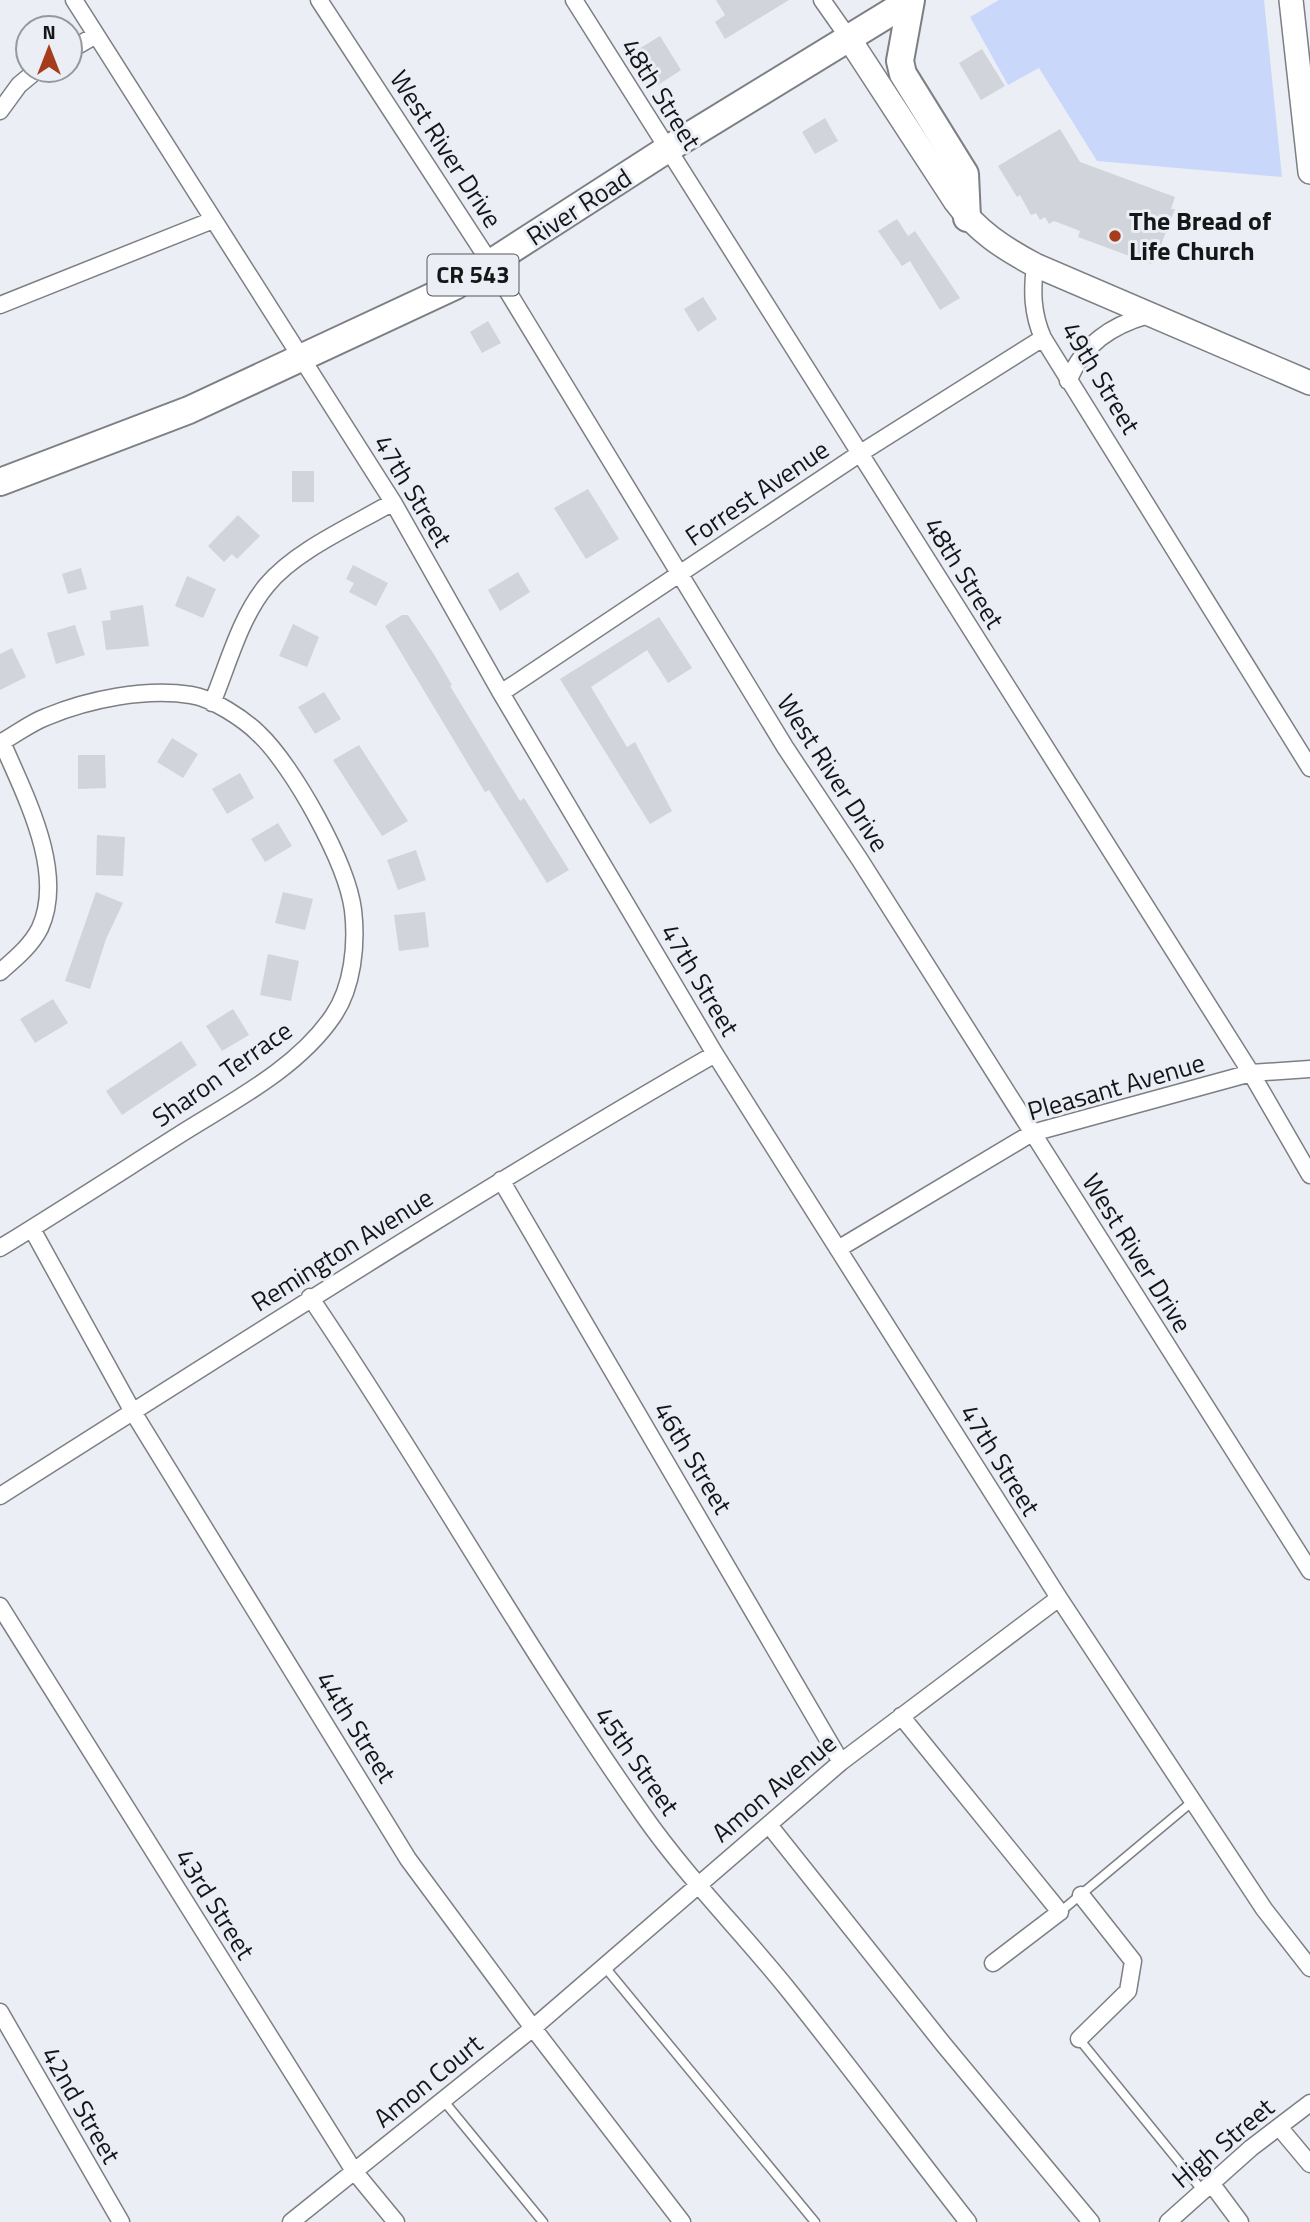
<svg xmlns="http://www.w3.org/2000/svg" width="1310" height="2222" font-family="'Titillium Web',sans-serif">
  <rect width="100%" height="100%" fill="#ebeef4"/>
  <path fill="#c9d8fa" d="M999 0H1264L1282 177 1097 161 1039 68 1008 85 970 17Z"/>
  <path fill="#d1d4da" d="M716 0H789L725 39 715 22 725 15Z
    M660 36 681 70 658 85 637 50Z
    M982 49 1005 86 981 100 959 63Z
    M825 118 838 141 815 154 802 132Z
    M1060 129 1080 162 1175 197 1171 209H1175L1157 255 1154 254 1151 264 1078 237 1080 231 1054 221 1049 224 1045 217 1040 220 1036 213 1031 215 1020 195 1017 197 998 166Z
    M897 219 908 236 915 231 960 298 940 310 910 261 902 266 878 231Z
    M703 297 717 319 698 332 684 309Z
    M488 321 501 343 482 353 470 332Z
    M292 471H314V502H292Z
    M588 489 619 539 586 559 554 508Z
    M238 515 260 536 237 559 232 554 224 562 208 546Z
    M353 565 388 583 376 606 349 592 354 583 346 579Z
    M81 568 87 589 68 594 62 574Z
    M518 572 530 592 500 611 488 590Z
    M187 576 216 589 203 618 175 606Z
    M143 605 149 646 106 650 102 621 111 620 110 611Z
    M402 615H408L435 656 452 685 450 686 520 801 524 798 569 870 547 883 489 790 485 792 385 626Z
    M659 617 692 668 668 683 647 650 591 687 627 747 635 742 672 811 650 824 560 679Z
    M293 624 319 637 307 667 279 656Z
    M75 625 85 655 56 664 47 633Z
    M12 648 26 677 0 690V654Z
    M324 692 341 719 315 734 298 707Z
    M172 738 198 754 183 778 157 762Z
    M359 745 408 821 382 836 333 760Z
    M78 755H105L106 788 78 789Z
    M240 773 254 798 227 814 212 789Z
    M278 823 292 846 265 862 251 839Z
    M97 835 125 837 123 876 96 875Z
    M416 850 426 880 398 890 387 860Z
    M96 892 123 903 106 939 90 989 65 981Z
    M283 892 313 899 305 930 275 923Z
    M425 912 429 947 399 951 394 915Z
    M268 954 299 961 291 1001 260 995Z
    M53 999 68 1023 35 1043 20 1019Z
    M233 1009 249 1035 222 1051 206 1026Z
    M181 1041 197 1065 122 1115 106 1091Z"/>
  <g fill="none" stroke-linecap="round" stroke-linejoin="round">
    <defs>
      <path id="lane" d="M1060 1912 1193 1801
        M604 1966 815 2222
        M1079 2039 1202 2190
        M443 2100 543 2222"/>
      <path id="street" d="M74 0 393 502 501 693 715 1054 838 1249 1059 1598 1264 1909 1310 1968
        M319 0 491 264 785 747 860 860 1310 1571
        M574 0 1251 1073 1310 1175
        M822 0 848 37
        M70 50 96 35
        M0 111 19 85 37 70
        M1035 265C1032 291 1032 313 1043 338L1310 768
        M0 305 213 220
        M1068 381C1084 344 1110 326 1148 315
        M501 693 859 454 1043 338
        M212 703C228 665 240 617 267 585 296 550 354 525 393 502
        M0 743C15 735 30 723 46 717 89 699 145 688 191 695 212 698 244 719 259 734 293 766 347 863 353 910 357 944 353 987 333 1016 297 1069 231 1102 179 1135 119 1173 60 1211 0 1248
        M0 972C15 959 31 946 40 928 66 871 24 794 2 742
        M501 1180 841 1762
        M32 1229 133 1412 408 1859 533 2028 682 2222
        M838 1249 1032 1133 1251 1073 1310 1069
        M310 1297C426 1468 525 1647 644 1816 686 1876 740 1930 786 1987 848 2064 907 2144 968 2222
        M0 1496C237 1346 472 1194 715 1054
        M0 1606 354 2171 396 2222
        M901 1716 1060 1912 993 1963
        M769 1825 944 2045 1091 2222
        M0 2012 121 2222
        M1079 2039 1128 1991 1133 1961 1081 1895
        M1279 2127 1310 2164
        M1211 2183 1240 2222
        M291 2222 533 2028 841 1762 1059 1598
        M1168 2222 1251 2148 1310 2103"/>
      <path id="secondary" d="M1291 0 1310 172
        M848 37 955 201C977 231 1003 248 1035 265L1310 383"/>
      <path id="primary" d="M911 0 900 61 903 74 965 174 967 218
        M0 482 189 410 455 286 666 150 911 0"/>
    </defs>
    <use href="#lane" stroke="#7c7f84" stroke-width="11"/>
    <use href="#street" stroke="#7c7f84" stroke-width="19"/>
    <use href="#secondary" stroke="#7c7f84" stroke-width="26"/>
    <use href="#primary" stroke="#7c7f84" stroke-width="30"/>
    <use href="#lane" stroke="#fff" stroke-width="8"/>
    <use href="#street" stroke="#fff" stroke-width="16"/>
    <use href="#secondary" stroke="#fff" stroke-width="23"/>
    <use href="#primary" stroke="#fff" stroke-width="26"/>
  </g>
  <circle fill="#a53d1c" stroke="#ebeef4" stroke-width="2.5" cx="1115" cy="236" r="7"/>
  <g text-anchor="middle" stroke-width="6" stroke-linejoin="round" paint-order="stroke">
    <rect fill="#ebeef4" stroke="#55575a" stroke-width="2" x="427.5" y="254.5" width="91" height="41" rx="5"/>
    <g font-size="24" font-weight="bold" fill="#151618">
      <text x="473" y="283">CR 543</text>
    </g>
    <g font-size="26" fill="#151618" stroke="#ebeef4">
      <text transform="translate(661 94) rotate(58)" y="9">48th Street</text>
      <text transform="translate(446 149) rotate(57)" y="9">West River Drive</text>
      <text transform="translate(579 207) rotate(-33)" y="9">River Road</text>
      <text transform="translate(1101 378) rotate(59)" y="9">49th Street</text>
      <text transform="translate(413 491) rotate(59)" y="9">47th Street</text>
      <text transform="translate(757 493) rotate(-34)" y="9">Forrest Avenue</text>
      <text transform="translate(964 573) rotate(58)" y="9">48th Street</text>
      <text transform="translate(833 773) rotate(57)" y="9">West River Drive</text>
      <text transform="translate(700 980) rotate(59)" y="9">47th Street</text>
      <text transform="translate(222 1074) rotate(-35)" y="9">Sharon Terrace</text>
      <text transform="translate(1116 1087) rotate(-16)" y="9">Pleasant Avenue</text>
      <text transform="translate(342 1250) rotate(-32)" y="9">Remington Avenue</text>
      <text transform="translate(1137 1253) rotate(58)" y="9">West River Drive</text>
      <text transform="translate(693 1458) rotate(59)" y="9">46th Street</text>
      <text transform="translate(1000 1460) rotate(58)" y="9">47th Street</text>
      <text transform="translate(356 1727) rotate(58)" y="9">44th Street</text>
      <text transform="translate(637 1761) rotate(55)" y="9">45th Street</text>
      <text transform="translate(774 1788) rotate(-40)" y="9">Amon Avenue</text>
      <text transform="translate(215 1904) rotate(58)" y="9">43rd Street</text>
      <text transform="translate(428 2081) rotate(-39)" y="9">Amon Court</text>
      <text transform="translate(81 2105) rotate(60)" y="9">42nd Street</text>
      <text transform="translate(1223 2143) rotate(-40)" y="9">High Street</text>
    </g>
    <g font-size="26" font-weight="bold" fill="#151618" stroke="#ebeef4" text-anchor="start">
      <text x="1129" y="230">The Bread of<tspan x="1129" dy="30">Life Church</tspan></text>
    </g>
  </g>
  <g transform="translate(49 49)"><circle r="33" fill="#ebeef4" stroke="#95989c" stroke-width="2"/>
  <path d="M0-5L12 26L0 18L-12 26Z" fill="#a53d1c"/>
  <text y="-10" font-size="19" font-weight="bold" text-anchor="middle" fill="#151618">N</text>
  </g>
</svg>
